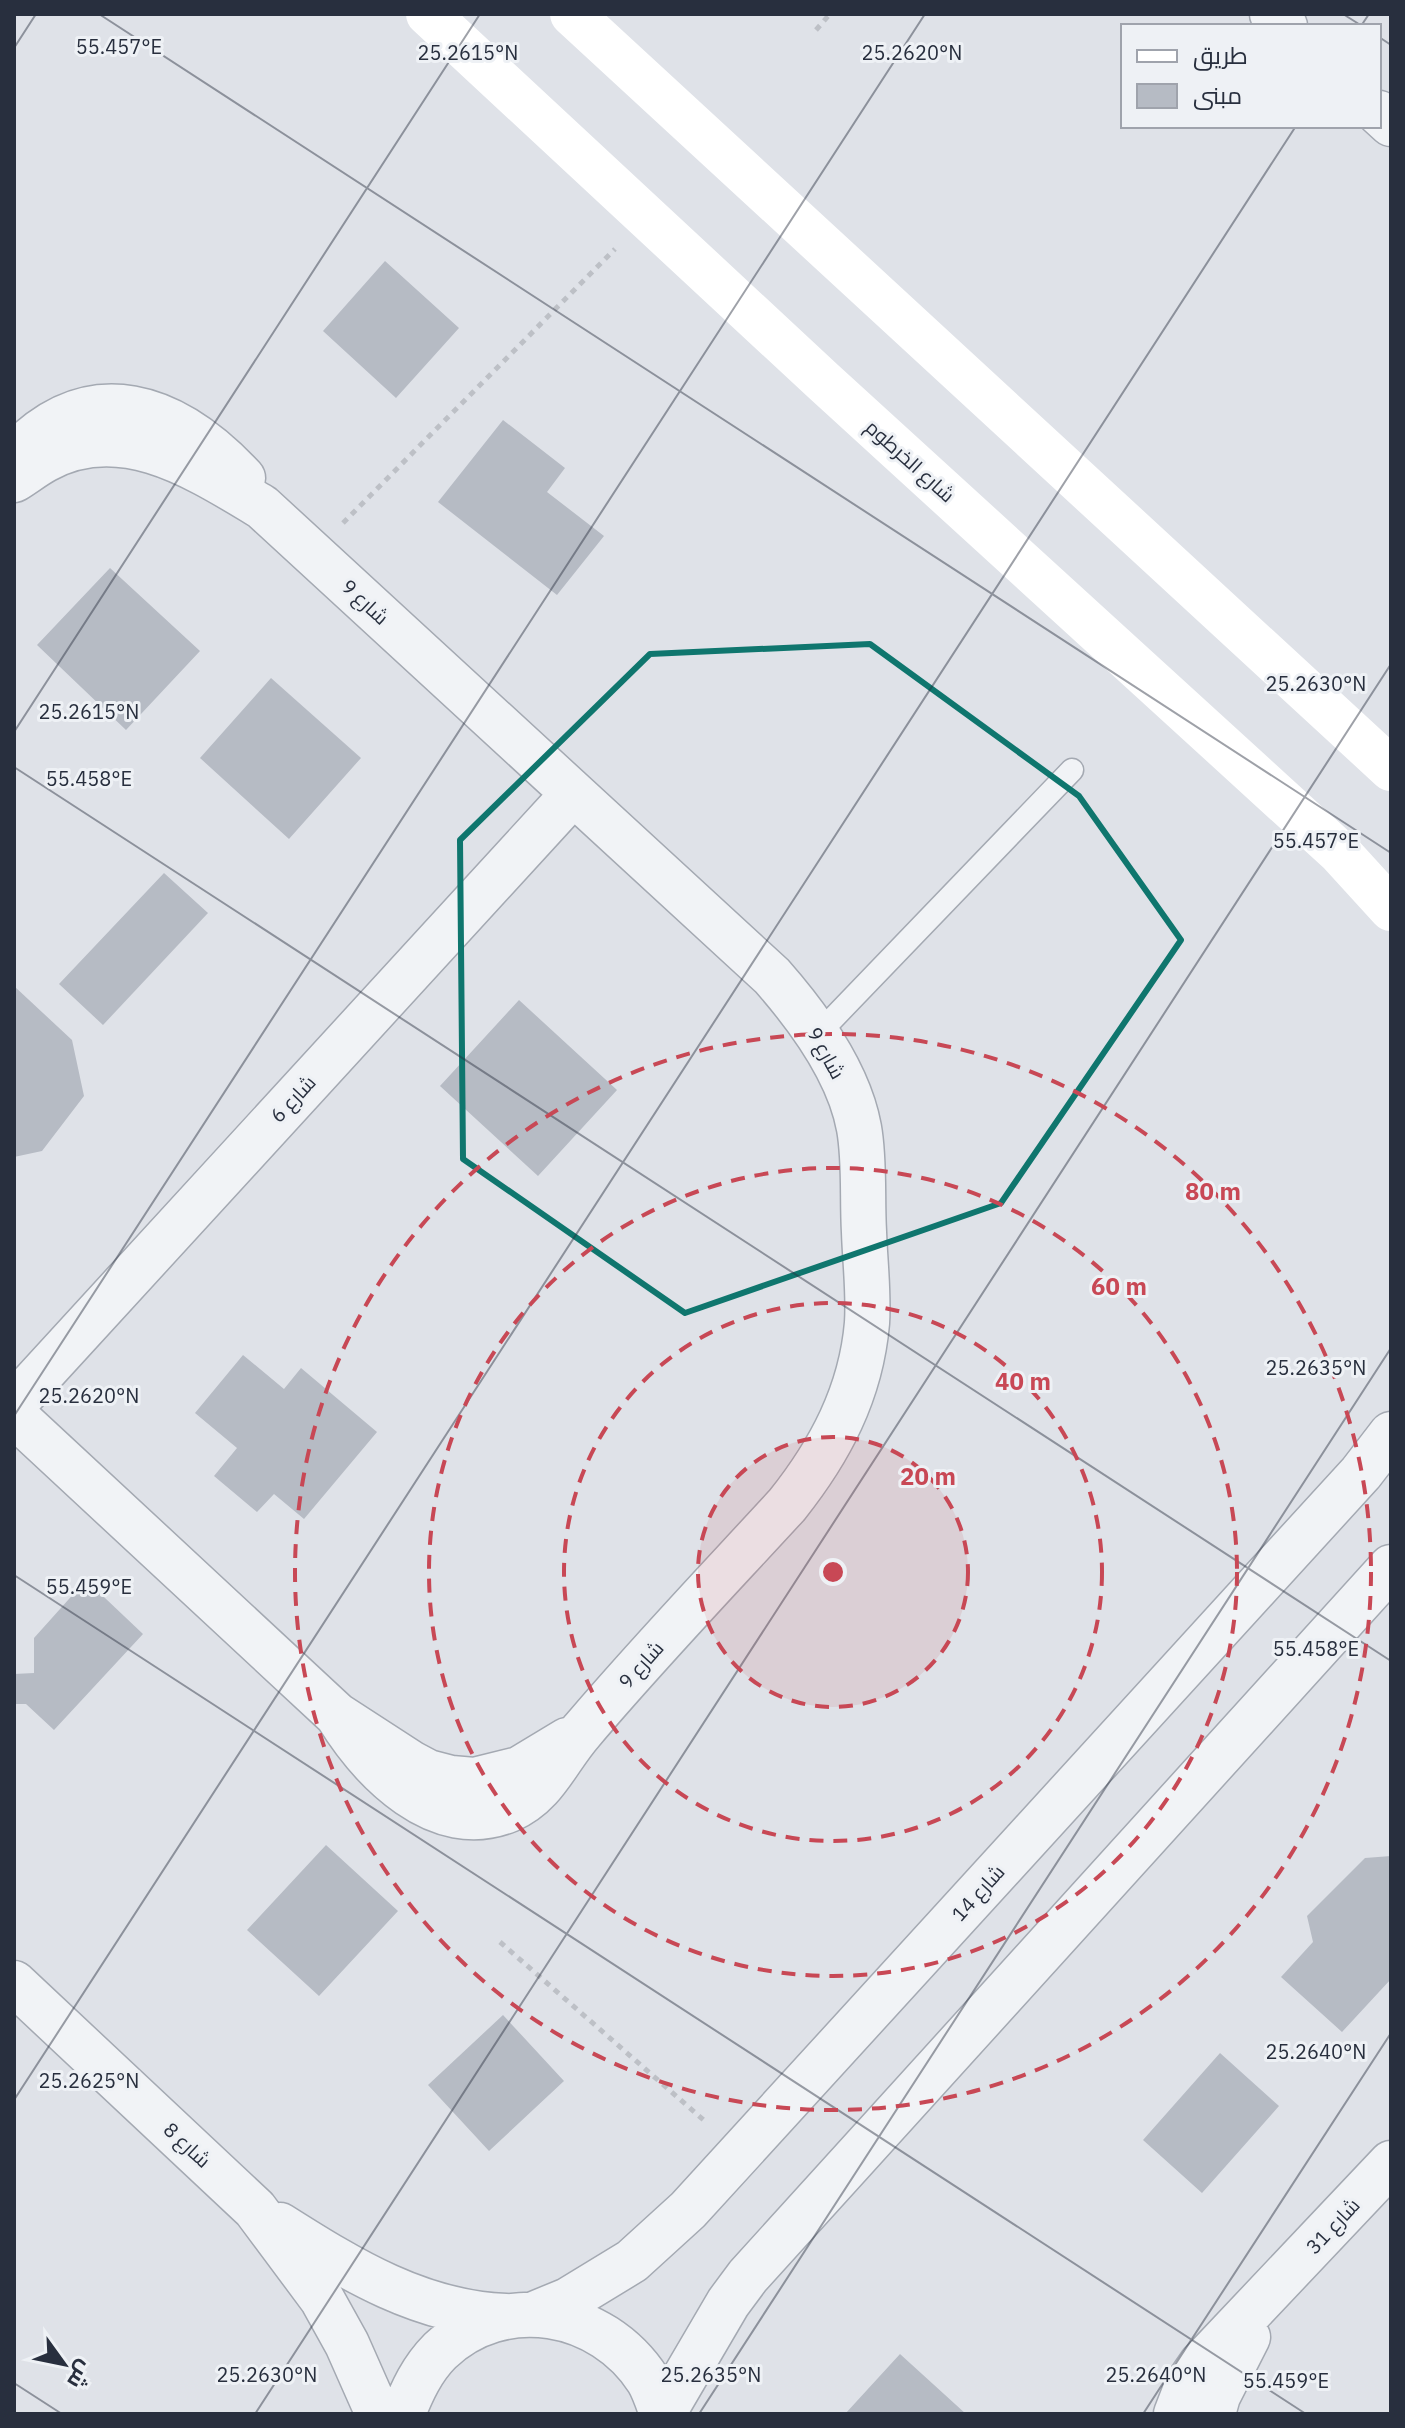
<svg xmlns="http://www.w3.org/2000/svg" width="1405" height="2428" font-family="'IBM Plex Sans',Cairo,sans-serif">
  <rect width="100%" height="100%" fill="#dfe2e8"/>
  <path fill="#b6bbc4" d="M385 261 459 328 396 398 323 331Z
    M503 420 565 468 547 492 604 536 557 595 438 502Z
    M110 568 200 651 126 730 37 645Z
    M271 678 361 758 289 839 200 758Z
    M164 873 208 913 103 1025 59 984Z
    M14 986 72 1040 84 1096 42 1151 14 1157Z
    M519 1000 617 1090 538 1176 440 1086Z
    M243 1355 284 1389 301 1368 377 1432 304 1519 274 1494 257 1512 214 1476 237 1448 195 1413Z
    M86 1580 143 1634 54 1730 26 1704H14V1674L34 1673V1638Z
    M326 1845 398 1911 319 1996 247 1930Z
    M1391 1856V1979L1342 2032 1281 1977 1313 1942 1307 1916 1365 1858Z
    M503 2015 564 2081 489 2151 428 2085Z
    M1220 2053 1279 2106 1202 2193 1143 2140Z
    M900 2354 966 2414H845Z"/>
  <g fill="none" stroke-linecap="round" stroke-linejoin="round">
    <defs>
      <path id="lane" d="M818 1034 1072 770"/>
      <path id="street" d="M1272 14 1285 26
        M1379 113 1391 124
        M14 455C92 373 175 405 243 478
        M14 480C24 474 34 466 45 460 121 418 197 468 262 507L772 976C808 1017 849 1073 859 1128 865 1161 862 1198 864 1232 865 1262 869 1293 867 1323 861 1393 830 1451 787 1505 718 1580 648 1653 582 1731 557 1759 546 1794 509 1810 437 1840 371 1770 337 1715
        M14 1404 573 794
        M14 1415 337 1715 411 1763 428 1772 451 1778 474 1780 519 1769 567 1740
        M14 1983 255 2209 322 2299 347 2344 378 2414
        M280 2225C351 2270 421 2313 506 2316
        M534 2314 568 2300 632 2261 688 2210 1361 1473 1391 1434
        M403 2414C412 2391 422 2369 440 2351 503 2291 602 2309 648 2380 654 2390 658 2403 662 2414
        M663 2414 728 2303 748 2276 1391 1567
        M1176 2414 1188 2383 1201 2364 1391 2163
        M1213 2414 1218 2396 1248 2337"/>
    </defs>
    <use href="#lane" stroke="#a4a9b2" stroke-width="25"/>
    <use href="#street" stroke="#a4a9b2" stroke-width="47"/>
    <path stroke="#bdc0c6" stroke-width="5" stroke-dasharray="6 6" stroke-linecap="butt" d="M816 30 830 14
      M343 523 615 249
      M500 1942 707 2123"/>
    <use href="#lane" stroke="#f1f3f6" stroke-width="22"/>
    <use href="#street" stroke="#f1f3f6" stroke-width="44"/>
    <path stroke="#fff" stroke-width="44" d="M428 14 823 381 1339 852 1391 909
      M572 14 1391 769"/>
  </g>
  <path fill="none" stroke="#0f766e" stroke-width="6" stroke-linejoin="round" d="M870 644 1079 796 1181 940 1001 1203 685 1313 463 1159 460 840 650 654Z"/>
  <path fill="none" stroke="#282f3e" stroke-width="2" stroke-opacity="0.45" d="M99 14 1391 853M1343 14 1362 26M1361 26 1369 14M1379 37 1391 45M14 48 36 14M14 732 480 14M14 767 1391 1661M14 1416 925 14M14 1575 1306 2414M14 2100 1296 126M14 2383 62 2414M255 2414 1391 664M699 2414 1391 1348M1143 2414 1391 2033"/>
  <circle cx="833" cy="1572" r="135" fill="#c84855" fill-opacity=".12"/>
  <g fill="none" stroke="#c84855" stroke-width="4" stroke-dasharray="14 10">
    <circle cx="833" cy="1572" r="135"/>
    <circle cx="833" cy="1572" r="269"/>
    <circle cx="833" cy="1572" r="404"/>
    <circle cx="833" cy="1572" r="538"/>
  </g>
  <g text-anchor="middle" stroke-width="6" stroke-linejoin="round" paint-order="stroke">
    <g font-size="20" fill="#282f3e" stroke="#eef1f5">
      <text transform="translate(910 461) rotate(42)" y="7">شارع الخرطوم</text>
      <text transform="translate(365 602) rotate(43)" y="7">شارع 9</text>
      <text transform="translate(826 1053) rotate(61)" y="7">شارع 9</text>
      <text transform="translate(293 1099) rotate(-47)" y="7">شارع 6</text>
      <text transform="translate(641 1665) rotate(-48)" y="7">شارع 9</text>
      <text transform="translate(978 1893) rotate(-48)" y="7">شارع 14</text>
      <text transform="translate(187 2145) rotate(43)" y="7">شارع 8</text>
      <text transform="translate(1333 2226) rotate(-47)" y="7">شارع 31</text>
    </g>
  </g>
  <g font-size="20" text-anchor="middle" fill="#282f3e" stroke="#eef1f5" stroke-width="6" stroke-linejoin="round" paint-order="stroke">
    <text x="119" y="54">55.457°E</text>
    <text x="468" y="60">25.2615°N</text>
    <text x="912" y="60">25.2620°N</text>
    <text x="1316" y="691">25.2630°N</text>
    <text x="89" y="719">25.2615°N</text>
    <text x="89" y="786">55.458°E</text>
    <text x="1316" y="848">55.457°E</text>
    <text x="1316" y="1375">25.2635°N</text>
    <text x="89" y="1403">25.2620°N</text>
    <text x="89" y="1594">55.459°E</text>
    <text x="1316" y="1656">55.458°E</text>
    <text x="1316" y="2059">25.2640°N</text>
    <text x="89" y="2088">25.2625°N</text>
    <text x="267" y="2382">25.2630°N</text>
    <text x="711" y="2382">25.2635°N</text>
    <text x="1156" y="2382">25.2640°N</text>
    <text x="1286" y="2388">55.459°E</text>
  </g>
  <circle cx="833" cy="1572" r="12" fill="#c84855" stroke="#eef1f5" stroke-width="4"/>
  <g font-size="24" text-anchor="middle" font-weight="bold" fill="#c84855" stroke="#eef1f5" stroke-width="6" stroke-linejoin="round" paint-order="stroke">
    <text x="1213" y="1200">80 m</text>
    <text x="1119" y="1295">60 m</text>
    <text x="1023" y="1390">40 m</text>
    <text x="928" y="1485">20 m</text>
  </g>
  <rect width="1405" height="2428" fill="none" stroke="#282f3e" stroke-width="32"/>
  <rect x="1121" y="24" width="260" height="104" fill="#eef1f5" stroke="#9fa3ac" stroke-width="2"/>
  <rect x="1137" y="50" width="40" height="12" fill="#ffffff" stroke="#9fa3ac" stroke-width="2"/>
  <text x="1193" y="64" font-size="24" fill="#282f3e">طريق</text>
  <rect x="1137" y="84" width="40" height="24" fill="#b6bbc4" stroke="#9fa3ac" stroke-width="2"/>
  <text x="1193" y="104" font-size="24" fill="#282f3e">مبنى</text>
  <g transform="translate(64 2364) rotate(123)" stroke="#eef1f5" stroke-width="6" paint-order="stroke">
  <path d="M0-6L14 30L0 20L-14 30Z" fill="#282f3e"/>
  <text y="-12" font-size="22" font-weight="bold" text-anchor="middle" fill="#282f3e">ش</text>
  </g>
</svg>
